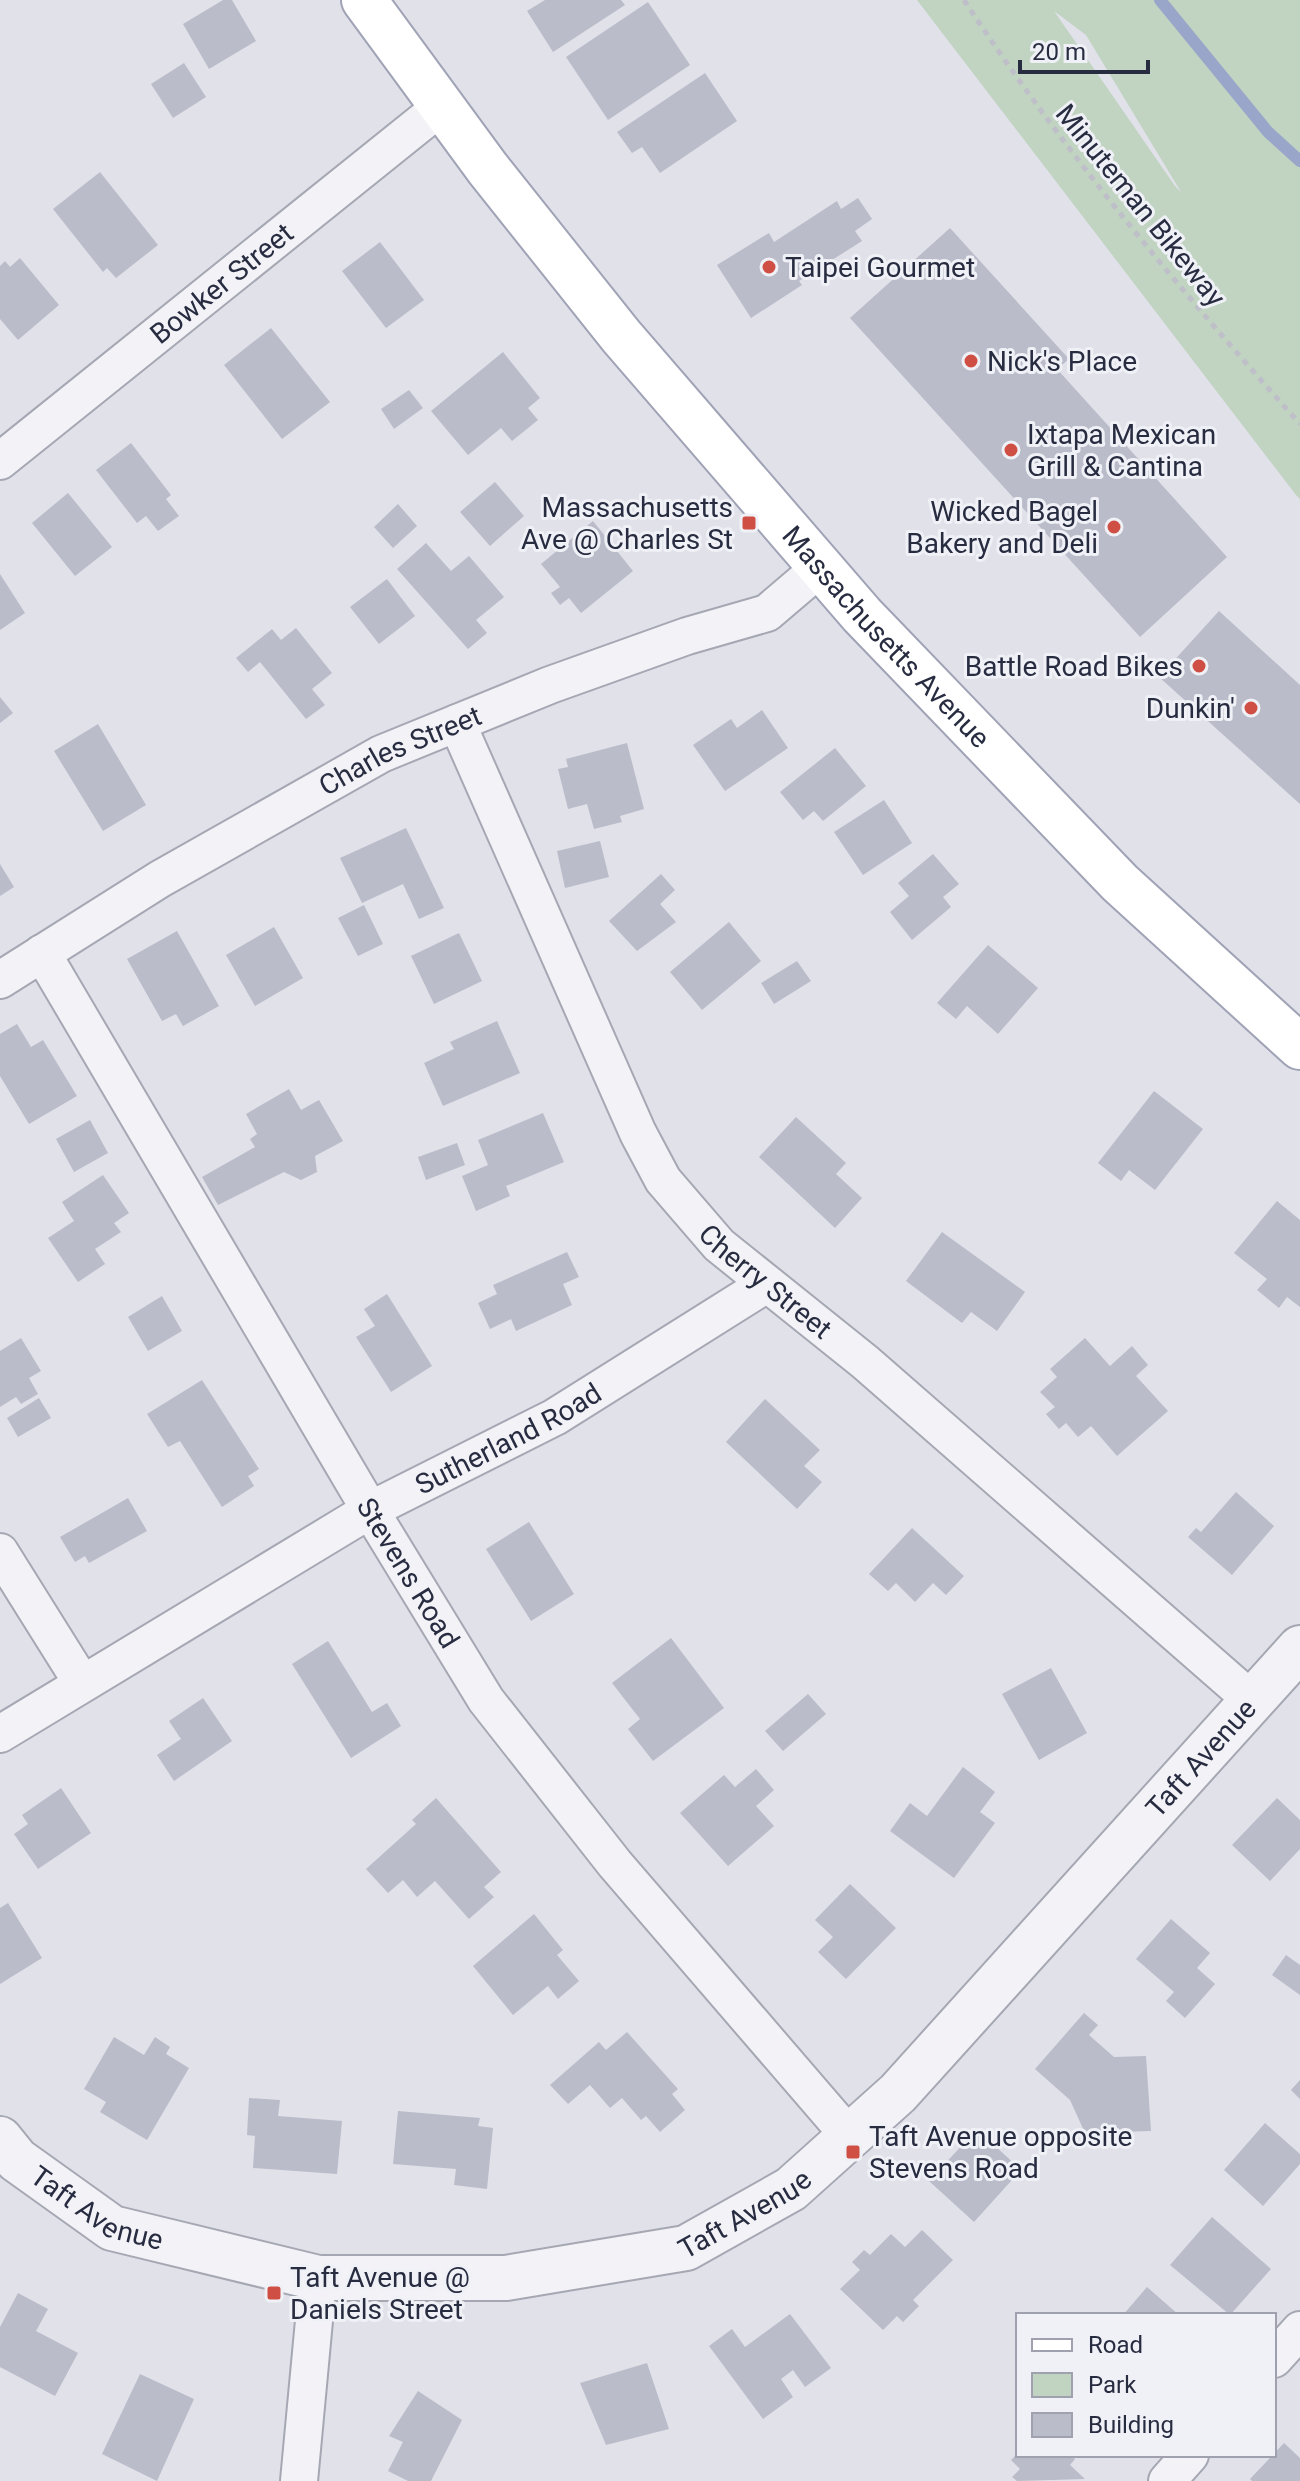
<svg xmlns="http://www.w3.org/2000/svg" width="1300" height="2481" font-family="Roboto,sans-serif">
  <rect width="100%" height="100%" fill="#e0e1e9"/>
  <path fill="#c1d3c1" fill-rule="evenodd" d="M917 0H1300V499L1296 495ZM1054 11 1086 35 1181 192 1175 186Z"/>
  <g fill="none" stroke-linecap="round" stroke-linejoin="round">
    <path stroke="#9aa6c9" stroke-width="12" d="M1160 0 1268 132 1300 161"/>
  </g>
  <path fill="#babcc9" d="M223 0H232L256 41 209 69 183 24Z
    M545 0H621L625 5 553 52 527 11Z
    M648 2 690 65 608 120 566 57Z
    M184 63 206 97 173 118 151 84Z
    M705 73 737 121 660 173 642 147 632 153 617 132Z
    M100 172 158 245 116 278 107 268 103 272 53 209Z
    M858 198 872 219 855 231 862 241 799 281 802 285 751 318 717 265 769 233 774 242 837 201 841 209Z
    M950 228 1069 359 1057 369 1227 557 1140 637 850 318Z
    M380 242 424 300 386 328 342 271Z
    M20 258 59 305 18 340 0 319V266L5 261 10 267Z
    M271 328 330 402 282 439 224 365Z
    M503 352 540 398 528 408 538 420 512 441 501 428 468 455 431 411Z
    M409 390 423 408 394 429 381 409Z
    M131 443 171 495 166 499 179 516 158 531 146 516 137 523 96 470Z
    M495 482 524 516 490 546 460 512Z
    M68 493 112 547 75 576 32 523Z
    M398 504 417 526 393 548 374 527Z
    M593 521 633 571 581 613 569 598 560 605 551 593 560 587 541 564Z
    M426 543 451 571 469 556 504 597 476 620 487 633 468 649 397 569Z
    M0 574 25 613 0 630Z
    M387 579 415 616 379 644 350 607Z
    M1219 611 1300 685V804L1159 677Z
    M296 628 332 673 312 689 325 705 306 719 260 662 248 672 236 658 272 629 281 640Z
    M0 697 13 713 0 723Z
    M762 710 788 748 725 791 693 745 731 719 737 728Z
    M98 724 146 805 103 831 54 751Z
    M627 743 644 809 620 816 622 822 594 829 587 804 568 809 558 769 568 767 566 759Z
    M835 748 866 786 823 821 814 811 803 820 780 792Z
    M884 800 912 843 863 875 834 832Z
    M406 828 444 908 419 919 403 884 362 903 340 858Z
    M600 841 609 877 565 888 557 851Z
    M933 854 959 884 943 897 951 907 912 940 890 912 909 896 898 883Z
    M0 864 14 887 0 896Z
    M661 874 675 890 660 904 676 922 637 951 609 921Z
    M364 905 383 944 358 956 338 918Z
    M729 922 761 961 702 1010 670 972Z
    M274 927 303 978 255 1006 226 955Z
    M177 931 219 1006 183 1026 176 1014 162 1021 127 959Z
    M459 933 482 981 434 1004 411 956Z
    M988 945 1038 988 998 1034 967 1006 956 1019 937 1003Z
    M797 961 811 981 774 1004 761 983Z
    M497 1021 520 1073 443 1106 424 1063 454 1049 450 1042Z
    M17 1024 31 1047 43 1040 77 1096 29 1124 0 1076V1034Z
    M289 1089 301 1110 319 1100 343 1141 315 1156 317 1172 301 1180 284 1172 218 1205 202 1177 255 1147 250 1139 257 1134 246 1114Z
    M1154 1091 1203 1129 1155 1190 1129 1170 1121 1181 1098 1163Z
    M543 1113 564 1162 506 1186 510 1196 476 1211 462 1176 488 1165 478 1140Z
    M796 1117 846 1163 836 1174 862 1198 835 1228 759 1157Z
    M90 1120 108 1153 74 1172 56 1139Z
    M457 1143 465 1165 426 1180 418 1157Z
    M103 1175 129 1213 114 1223 121 1232 95 1249 105 1264 78 1282 48 1238 74 1221 62 1202Z
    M1277 1201 1300 1220V1307L1287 1297 1279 1308 1257 1290 1267 1279 1234 1253Z
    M942 1232 1025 1292 997 1331 971 1312 962 1323 906 1281Z
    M567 1252 579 1277 563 1284 572 1305 516 1331 511 1319 490 1329 478 1303 497 1294 493 1285Z
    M387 1294 432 1366 391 1392 356 1337 375 1326 364 1309Z
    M162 1296 182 1331 148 1351 128 1317Z
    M21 1338 41 1371 29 1378 38 1394 21 1404 16 1397 0 1407V1351Z
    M1085 1338 1110 1366 1132 1346 1148 1365 1136 1376 1168 1411 1117 1456 1091 1426 1078 1437 1066 1423 1059 1429 1046 1414 1055 1407 1040 1392 1057 1377 1050 1369Z
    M202 1380 259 1469 248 1476 254 1486 222 1507 180 1441 168 1447 147 1414Z
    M39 1398 51 1418 18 1437 7 1418Z
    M765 1399 820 1450 804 1466 822 1482 797 1509 726 1442Z
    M1236 1492 1274 1526 1232 1575 1188 1537 1196 1528 1201 1532Z
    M128 1498 147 1531 89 1563 85 1556 75 1562 60 1537Z
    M529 1522 574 1594 531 1621 486 1549Z
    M912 1528 964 1576 946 1595 933 1583 915 1602 896 1583 888 1591 869 1574Z
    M671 1638 724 1708 653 1761 628 1729 640 1719 612 1683Z
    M328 1641 372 1712 387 1703 401 1726 351 1758 292 1664Z
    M1051 1668 1087 1733 1039 1760 1002 1694Z
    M808 1694 826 1714 783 1751 765 1731Z
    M203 1698 232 1741 174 1781 157 1755 181 1739 169 1721Z
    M963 1767 995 1792 980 1812 995 1823 954 1878 890 1831 910 1803 927 1816Z
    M756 1769 774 1790 756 1806 774 1826 728 1866 680 1813 724 1775 735 1787Z
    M61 1788 91 1833 38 1869 14 1834 28 1824 22 1815Z
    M436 1798 501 1872 484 1887 494 1897 469 1919 435 1881 417 1897 403 1880 388 1893 366 1869 416 1824 412 1820Z
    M1277 1798 1300 1820V1849L1270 1881 1232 1845Z
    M850 1884 896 1928 846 1979 818 1952 833 1937 815 1920Z
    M8 1903 42 1958 0 1984V1908Z
    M534 1914 563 1950 557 1955 579 1981 558 1999 548 1986 513 2015 473 1966Z
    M1171 1919 1210 1953 1197 1968 1215 1984 1185 2018 1166 2001 1174 1992 1136 1959Z
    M1286 1955 1300 1965V1995L1272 1975Z
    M1084 2013 1098 2025 1089 2035 1114 2057 1146 2056 1151 2131 1085 2133 1070 2100 1035 2069Z
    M627 2032 678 2089 672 2094 685 2110 660 2132 646 2116 641 2120 622 2098 610 2108 590 2085 568 2104 550 2085 599 2042 606 2050Z
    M114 2037 144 2055 155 2037 170 2047 166 2054 189 2068 147 2140 100 2112 106 2102 84 2089Z
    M1300 2080V2099L1291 2090Z
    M249 2098 280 2100 278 2116 342 2121 337 2174 253 2168 255 2136 247 2135Z
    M398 2111 480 2118 478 2126 493 2128 487 2189 454 2185 456 2169 393 2164Z
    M1265 2123 1300 2154V2164L1263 2206 1224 2170Z
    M977 2129 1021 2170 974 2222 929 2181Z
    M1212 2217 1271 2269 1230 2315 1170 2265Z
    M922 2230 953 2260 913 2300 919 2306 903 2322 897 2316 883 2330 840 2289 860 2270 852 2262 864 2250 870 2255 891 2234 905 2247Z
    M1147 2287 1179 2315H1123Z
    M18 2293 48 2309 36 2331 78 2353 55 2396 0 2367V2327Z
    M790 2314 831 2368 805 2387 793 2370 781 2379 793 2397 763 2419 709 2346 732 2329 745 2347Z
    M647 2363 669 2429 606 2445 580 2383Z
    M140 2374 194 2399 157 2481 102 2454Z
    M418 2391 462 2420 431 2481H408L388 2471 403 2442 389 2436Z
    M1284 2443 1300 2458V2481H1252L1250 2479Z
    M1016 2455H1070L1075 2459 1070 2465 1085 2479 1017 2481 1012 2477 1020 2469 1011 2460Z"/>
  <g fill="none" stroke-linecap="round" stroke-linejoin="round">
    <defs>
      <g id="minor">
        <path id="s1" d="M0 461 442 106"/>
        <path id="s2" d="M457 723 638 1133 663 1180 719 1245 865 1362 1254 1702"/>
        <path id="s3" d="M42 953 370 1510 486 1700 615 1864 851 2138"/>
        <path id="s4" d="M0 980 160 879 381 754 550 685 687 636 767 613 821 567"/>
        <path d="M0 1552 82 1683"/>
        <path id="s5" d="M0 1734 370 1510 555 1417 765 1285"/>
        <path d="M1274 2359 1300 2330"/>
        <path d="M299 2481 318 2278"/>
        <path d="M1167 2481 1190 2455"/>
      </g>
      <g id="tertiary">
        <path id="s6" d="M0 2139 17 2160 112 2228 318 2278H506L686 2248 791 2189 898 2093 1300 1648"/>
      </g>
      <g id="primary">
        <path id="s7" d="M364 0 488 169 621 336 862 615 1120 883 1300 1047"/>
      </g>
    </defs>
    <use href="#minor" stroke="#a5a7b3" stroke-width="40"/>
    <use href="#tertiary" stroke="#a5a7b3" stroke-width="48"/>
    <use href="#primary" stroke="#9fa3b5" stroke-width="48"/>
    <path stroke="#bebfc8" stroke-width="5" stroke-dasharray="6 6" stroke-linecap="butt" d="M964 0C1064 152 1179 289 1300 424"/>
    <use href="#minor" stroke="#f3f3f7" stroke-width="36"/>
    <use href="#tertiary" stroke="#f3f3f7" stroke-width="44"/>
    <use href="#primary" stroke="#fff" stroke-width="44"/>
  </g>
  <g fill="#cf4f44" stroke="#eff1f6" stroke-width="3">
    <circle cx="769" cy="267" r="8"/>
    <circle cx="971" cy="361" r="8"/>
    <circle cx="1011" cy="450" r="8"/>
    <rect x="741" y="515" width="16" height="16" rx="4"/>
    <circle cx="1114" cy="527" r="8"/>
    <circle cx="1199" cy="666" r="8"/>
    <circle cx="1251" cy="708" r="8"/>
    <rect x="845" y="2144" width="16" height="16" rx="4"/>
    <rect x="266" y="2285" width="16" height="16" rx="4"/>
  </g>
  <g text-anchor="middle" stroke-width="6" stroke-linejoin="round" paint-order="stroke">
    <g font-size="28" fill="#282c41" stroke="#eff1f6">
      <text transform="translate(1141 205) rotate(51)" y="10">Minuteman Bikeway</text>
      <text dy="10" stroke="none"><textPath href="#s1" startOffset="284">Bowker Street</textPath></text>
      <text dy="10" stroke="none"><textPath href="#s7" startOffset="824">Massachusetts Avenue</textPath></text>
      <text dy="10" stroke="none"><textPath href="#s4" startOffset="462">Charles Street</textPath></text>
      <text dy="10" stroke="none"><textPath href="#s2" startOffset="646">Cherry Street</textPath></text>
      <text dy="10" stroke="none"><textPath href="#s5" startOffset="588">Sutherland Road</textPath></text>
      <text dy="10" stroke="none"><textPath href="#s3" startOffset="720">Stevens Road</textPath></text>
      <text dy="10" stroke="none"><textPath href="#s6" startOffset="1442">Taft Avenue</textPath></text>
      <text dy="10" stroke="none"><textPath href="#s6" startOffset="122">Taft Avenue</textPath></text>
      <text dy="10" stroke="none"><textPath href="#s6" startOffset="794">Taft Avenue</textPath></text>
    </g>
    <g font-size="28" fill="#282c41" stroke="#eff1f6" text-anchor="start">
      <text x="785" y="277">Taipei Gourmet</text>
      <text x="987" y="371">Nick's Place</text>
      <text x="1027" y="444">Ixtapa Mexican<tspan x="1027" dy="32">Grill &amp; Cantina</tspan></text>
      <text x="733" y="517" text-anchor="end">Massachusetts<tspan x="733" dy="32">Ave @ Charles St</tspan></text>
      <text x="1098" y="521" text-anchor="end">Wicked Bagel<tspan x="1098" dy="32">Bakery and Deli</tspan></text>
      <text x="1183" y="676" text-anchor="end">Battle Road Bikes</text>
      <text x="1235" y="718" text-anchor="end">Dunkin'</text>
      <text x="869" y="2146">Taft Avenue opposite<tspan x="869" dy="32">Stevens Road</tspan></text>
      <text x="290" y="2287">Taft Avenue @<tspan x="290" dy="32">Daniels Street</tspan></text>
    </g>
  </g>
  <rect x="1016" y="2313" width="260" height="144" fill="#eff1f6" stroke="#9fa2ae" stroke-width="2"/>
  <rect x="1032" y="2339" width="40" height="12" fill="#ffffff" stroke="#9fa2ae" stroke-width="2"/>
  <text x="1088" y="2353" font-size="24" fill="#282c41">Road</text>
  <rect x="1032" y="2373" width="40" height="24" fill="#c1d3c1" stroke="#9fa2ae" stroke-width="2"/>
  <text x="1088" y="2393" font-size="24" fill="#282c41">Park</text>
  <rect x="1032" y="2413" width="40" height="24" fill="#babcc9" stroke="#9fa2ae" stroke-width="2"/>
  <text x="1088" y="2433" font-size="24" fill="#282c41">Building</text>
  <path d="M1020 60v12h128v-12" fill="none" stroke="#282c41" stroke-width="4"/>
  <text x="1032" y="60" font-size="24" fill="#282c41" stroke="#eff1f6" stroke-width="6" paint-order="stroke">20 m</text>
</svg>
